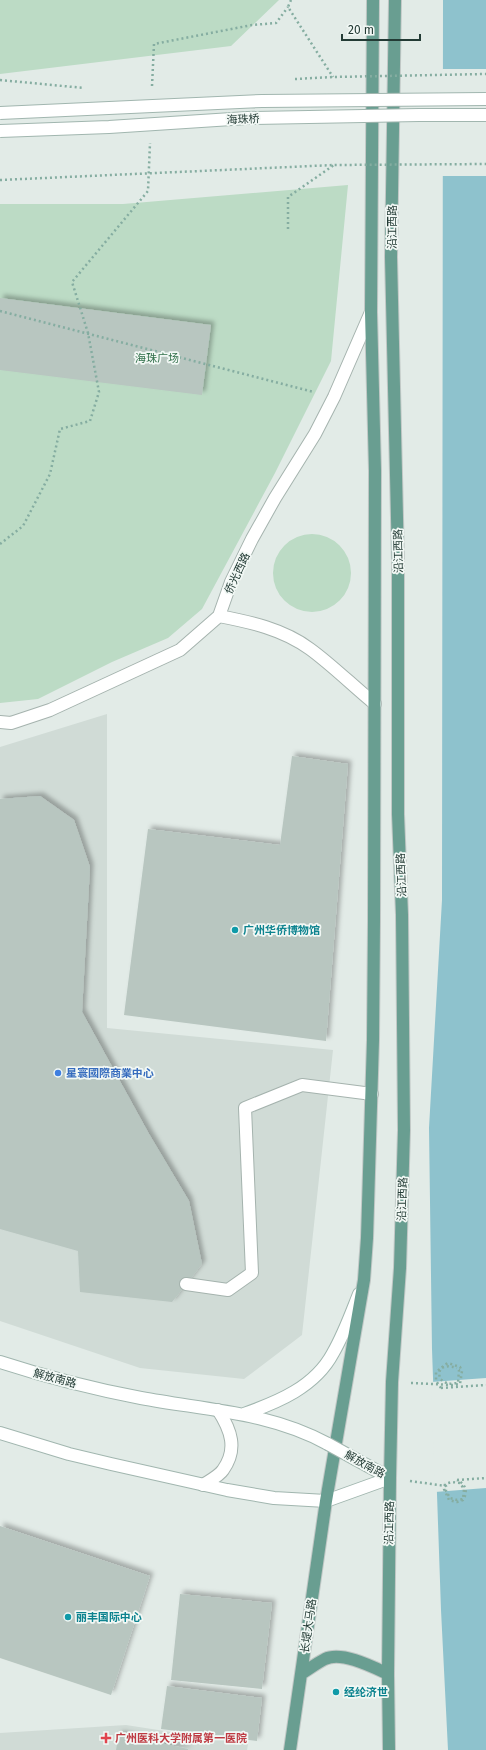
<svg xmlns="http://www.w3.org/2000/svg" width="486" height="1750" font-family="'Fira Sans','Noto Sans SC',sans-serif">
  <defs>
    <filter id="shadow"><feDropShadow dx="3.5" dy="-3.5" stdDeviation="2" flood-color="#0004"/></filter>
  </defs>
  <rect width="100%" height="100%" fill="#e2ebe7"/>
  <path fill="#d0dbd6" d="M107 714V1028L333 1050 302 1335 244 1379 140 1368 0 1321V747Z
    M126 1725 248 1744 247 1750H0V1733Z"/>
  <path fill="#bcdbc5" d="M0 0H279L231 46 0 74Z
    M348 185 331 361 275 473 202 609 168 638 112 662 38 699 0 703V204H123Z
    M273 573a39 39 0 1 1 78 0a39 39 0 1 1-78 0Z"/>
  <path fill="#8ec2cd" d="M443 0H486V1750H448L441 1610 432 1349 429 1128 442 900Z"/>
  <path fill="#e2ebe7" d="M441 69H486V176H441Z
    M486 1378V1488L435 1492 431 1382Z"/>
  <path fill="#b8c6c0" filter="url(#shadow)" d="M0 298 211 325 202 395 0 370Z
    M292 756 348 764 326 1041 124 1015 148 829 280 845Z
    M40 796 74 820 90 867 82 1012 149 1134 189 1201 202 1264 172 1302 80 1292 78 1251 0 1229V799Z
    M0 1526 150 1576 111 1695 0 1658Z
    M180 1594 272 1603 262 1689 171 1680Z
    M167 1686 262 1698 257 1741 161 1729Z
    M119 1734 188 1749V1750H116Z"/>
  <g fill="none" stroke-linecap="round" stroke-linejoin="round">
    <defs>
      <path id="service" d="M186 1284 228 1290 252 1273 245 1108 302 1085 372 1094"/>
      <path id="tertiary" d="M219 616C250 622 283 629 310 649 332 665 353 686 375 704
        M0 722 11 723 50 710 180 650 219 616 231 582 252 539 275 498 315 434 334 397 371 312
        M203 1485C209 1481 219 1476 223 1470 238 1449 231 1430 218 1410"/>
      <path id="secondary" d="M0 1362C46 1377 93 1389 141 1398 205 1410 270 1412 328 1444
        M244 1414C278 1402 315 1387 333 1353 344 1334 351 1314 359 1294
        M0 1433 69 1454 111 1464 227 1490 274 1498 326 1501 390 1478
        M357 1460 390 1478"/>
      <path id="primary" d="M301 1674C309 1669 317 1663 325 1659 342 1651 373 1667 388 1674
        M290 1750 326 1501 364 1280 367 1238 373 1040 374 921 375 471 371 312 373 0
        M389 1750 388 1674 390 1478 392 1382 400 1268 404 1130 402 915 398 814V561L391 257 395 0"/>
    </defs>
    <use href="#service" stroke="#a5b3ae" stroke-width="14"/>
    <use href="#tertiary" stroke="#a5b3ae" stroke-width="14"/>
    <use href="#secondary" stroke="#a1b6af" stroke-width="14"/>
    <use href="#primary" stroke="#c1c8c6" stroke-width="14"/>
    <path stroke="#85ada1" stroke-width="2.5" stroke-dasharray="2 3" stroke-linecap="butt" d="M291 0 288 7 333 77
      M152 86 154 44 252 25 276 23 288 7
      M288 229V197L334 165
      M0 311 314 392
      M0 544 23 526 50 474 60 429 90 421 99 392 88 333 72 282 148 191 150 143
      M411 1383 452 1385 460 1384 462 1371 460 1367 448 1363C441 1367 438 1370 440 1379L448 1384 458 1383 459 1370 457 1368
      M441 1388 486 1385
      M457 1480 486 1478
      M410 1481 446 1486V1491L450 1498 457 1500 463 1499 464 1489 460 1483 452 1482 445 1484"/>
    <use href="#service" stroke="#fff" stroke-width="12"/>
    <use href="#tertiary" stroke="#fff" stroke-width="12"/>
    <use href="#secondary" stroke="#fff" stroke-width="12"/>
    <use href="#primary" stroke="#699e91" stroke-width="12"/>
    <defs>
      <path id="secondary-bridge" d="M0 113 262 101 486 99
        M0 131 109 127 247 118 419 115H486
        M328 1444 357 1460"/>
    </defs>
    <use href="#secondary-bridge" stroke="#a1b6af" stroke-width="14" stroke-linecap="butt"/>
    <path stroke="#85ada1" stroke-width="2.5" stroke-dasharray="2 3" stroke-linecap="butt" d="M295 79 333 77 486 74
      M0 80 84 88
      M0 180 334 165 486 164
      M441 1388 436 1381V1372C443 1366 448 1365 457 1368
      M445 1484 444 1489 449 1500 457 1502 463 1500C468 1492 466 1484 457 1480"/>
    <use href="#secondary-bridge" stroke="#fff" stroke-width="12"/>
  </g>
  <g fill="#0f9aa8" stroke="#f2f8f5" stroke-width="1.5">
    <circle cx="235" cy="930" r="4"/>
    <circle cx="68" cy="1617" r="4"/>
    <circle cx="336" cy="1692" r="4"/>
  </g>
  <circle fill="#3f7fe0" stroke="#f2f8f5" stroke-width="1.5" cx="58" cy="1073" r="4"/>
  <path fill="#e0444e" stroke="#f2f8f5" stroke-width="1.5" d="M104 1732h4v4h4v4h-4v4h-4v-4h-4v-4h4z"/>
  <g text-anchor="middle" stroke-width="3.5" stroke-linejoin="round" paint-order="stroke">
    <g font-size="11" fill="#233b35" stroke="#f2f8f5">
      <text transform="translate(243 119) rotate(-3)" y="4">海珠桥</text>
      <text transform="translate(392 227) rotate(-90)" y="4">沿江西路</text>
      <text transform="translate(398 551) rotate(-91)" y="4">沿江西路</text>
      <text transform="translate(237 573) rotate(-65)" y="4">侨光西路</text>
      <text transform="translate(401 875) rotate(-92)" y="4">沿江西路</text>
      <text transform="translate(402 1199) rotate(-88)" y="4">沿江西路</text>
      <text transform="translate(55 1378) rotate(15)" y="4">解放南路</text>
      <text transform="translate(365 1464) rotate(29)" y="4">解放南路</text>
      <text transform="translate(389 1523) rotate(-89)" y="4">沿江西路</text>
      <text transform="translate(308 1626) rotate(-82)" y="4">长堤大马路</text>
    </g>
    <g font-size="11" fill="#306f49" stroke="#f2f8f5">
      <text x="157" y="362">海珠广场</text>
    </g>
    <g font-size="11" font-weight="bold" fill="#0d838f" stroke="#f2f8f5" text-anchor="start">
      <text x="243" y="934">广州华侨博物馆</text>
      <text x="76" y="1621">丽丰国际中心</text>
      <text x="344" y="1696">经纶济世</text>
    </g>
    <g font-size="11" font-weight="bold" fill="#366cbe" stroke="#f2f8f5" text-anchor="start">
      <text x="66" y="1077">星寰國際商業中心</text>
    </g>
    <g font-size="11" font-weight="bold" fill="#be3a42" stroke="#f2f8f5" text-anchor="start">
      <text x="115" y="1742">广州医科大学附属第一医院</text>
    </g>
  </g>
  <path d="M342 34v6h78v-6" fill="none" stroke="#233b35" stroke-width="2"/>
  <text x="348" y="34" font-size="12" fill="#233b35" stroke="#f2f8f5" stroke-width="3" paint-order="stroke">20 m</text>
</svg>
